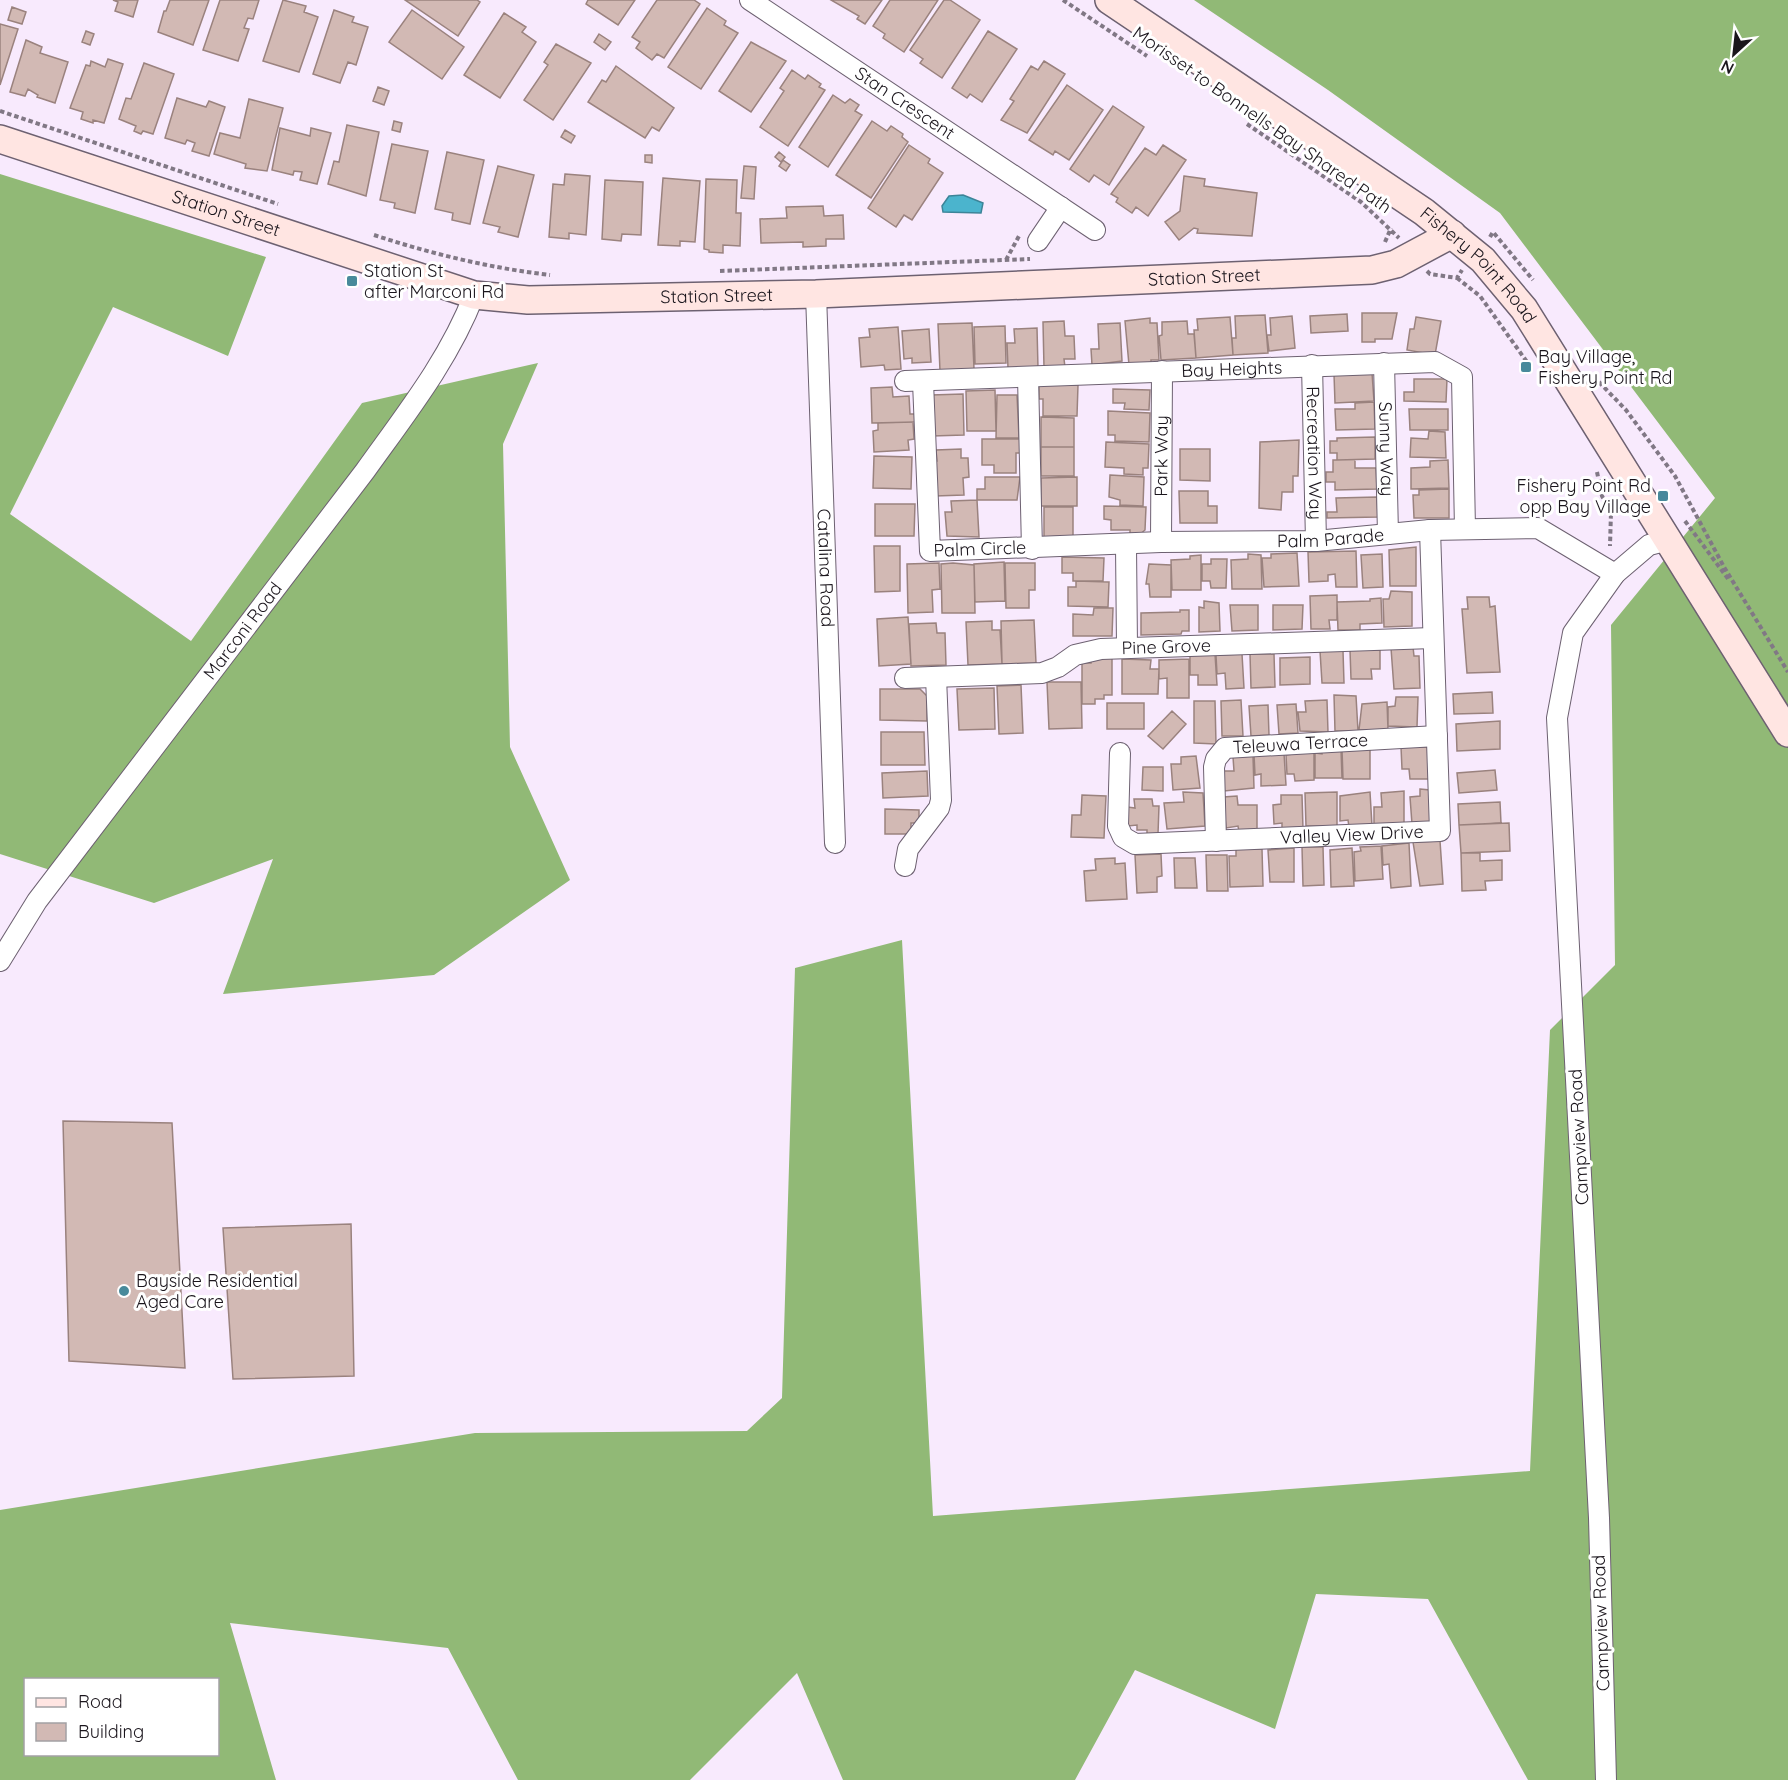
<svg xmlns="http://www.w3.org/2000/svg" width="1788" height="1780" viewBox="0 0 1788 1780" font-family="Quicksand,sans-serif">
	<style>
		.forest { fill: #91b976; fill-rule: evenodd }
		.water { fill: #4bb4cd; stroke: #3c8498; stroke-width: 1.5 }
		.building { fill: #d2b9b4; stroke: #9a827e; stroke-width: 1.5 }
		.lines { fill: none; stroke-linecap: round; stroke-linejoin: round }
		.street-casing { stroke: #6d6171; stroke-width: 22 }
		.secondary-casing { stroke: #6d6171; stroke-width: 30 }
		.path { stroke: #817885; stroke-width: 4; stroke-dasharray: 4.5 3; stroke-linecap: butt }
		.street { stroke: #fff; stroke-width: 20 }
		.secondary { stroke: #ffe5e2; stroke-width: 27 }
		.poi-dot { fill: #488a9b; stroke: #fff; stroke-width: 2 }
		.labels { text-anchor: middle; stroke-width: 6; stroke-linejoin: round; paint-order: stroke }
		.street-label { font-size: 18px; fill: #1a151c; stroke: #fff }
		.poi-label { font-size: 18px; fill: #1a151c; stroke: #fff; text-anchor: start }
	</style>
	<rect width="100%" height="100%" fill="#f8eafd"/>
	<path class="forest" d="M1194,0H1788V1780H1528L1428,1599L1316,1594L1275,1729L1135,1670L1075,1780H843L797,1673L690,1780H518L448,1648L230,1623L276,1780H0V1510L475,1433L747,1431L782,1398L795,968L902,940L933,1516L1530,1471L1550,1030L1615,965L1611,625L1715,498L1500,213L1328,90ZM26,1680H218V1754H26Z
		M0,174L266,257L228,356L113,307L10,514L191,641L362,403L538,363L503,444L510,747L570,880L434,975L223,994L273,859L154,903L0,854Z"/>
	<path class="water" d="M963,195L983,203L981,213L943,212L942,206L949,196Z"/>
	<path class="building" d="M113,0H138L133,17L115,11L118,2Z
		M170,0H209L193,45L158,32L164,11H166Z
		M220,0H259L253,19L248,18L244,28L249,29L238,61L203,50Z
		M283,0L306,6L304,12L318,17L299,72L263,61Z
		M405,0H477L480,2L458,36Z
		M588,0H635L618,25L586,4Z
		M657,0H694L700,4L664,58L657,54L652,60L636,48L640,42L632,37Z
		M831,0H882L865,24L857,19L859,16Z
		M890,0H938L904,52L883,38L885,34L873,26Z
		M944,0H950L980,20L942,78L920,63L923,59L910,50Z
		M12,7L26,12L22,24L8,20Z
		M707,8L726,21L724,25L738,33L701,89L668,67Z
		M334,10L354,17L352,22L368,27L356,65L348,62L340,83L313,74Z
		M412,10L464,47L442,79L389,42Z
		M504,13L526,27L522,32L536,42L500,98L464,75Z
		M0,24L18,29L0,85Z
		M86,31L94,34L90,45L82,42Z
		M988,31L1017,49L982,102L970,94L967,98L952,88Z
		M599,34L611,42L605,50L594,42Z
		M26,40L42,47L40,53L68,62L55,103L37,97L38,95L28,89L25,96L10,92Z
		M751,42L786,61L751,112L719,91Z
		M556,44L591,63L553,120L524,100L548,65L544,62Z
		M108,59L123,64L104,123L93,120V123L81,119L83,112L70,108L86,65L90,66L91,61L105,67Z
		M1044,61L1065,74L1027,133L1001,120L1014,101L1010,99L1031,66L1038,70Z
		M144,63L174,74L153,134L143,131L141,134L134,131L136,126L119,119L126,98L131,99Z
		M616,66L674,108L659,131L652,127L645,138L588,102L602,80L606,82Z
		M792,70L805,79L808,75L821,84L819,87L825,90L788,146L760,127L784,91L780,88Z
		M1067,85L1103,110L1069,160L1055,151L1053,155L1029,140Z
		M378,87L389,91L384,105L373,101Z
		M833,95L845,103L850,99L859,105L855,111L862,115L828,167L799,147Z
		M177,98L206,107L209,101L225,107L209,156L192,151L195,143L187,140L185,144L165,138Z
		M249,99L283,108L267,171L245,168L246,164L214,154L220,133L240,138Z
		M1113,106L1144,127L1109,185L1094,175L1089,182L1070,169Z
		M394,121L402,123L400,132L392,130Z
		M872,121L887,131L891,126L903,134L902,137L908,142L871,198L836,175Z
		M347,125L379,132L366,196L328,184L334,161L339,162Z
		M280,128L310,136L311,128L331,133L317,184L300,180L302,172L294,171L293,175L272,170Z
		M565,130L575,136L571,143L561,137Z
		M392,144L428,151L415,213L394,208L395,203L380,200Z
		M909,145L930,159L928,163L943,173L912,220L904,215L896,227L868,208Z
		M1163,145L1186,160L1148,216L1136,207L1132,213L1116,202L1118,198L1111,194L1145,148L1156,155Z
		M447,152L484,160L470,224L452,220L453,213L435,209Z
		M779,152L785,157L781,162L775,157Z
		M645,155H652V163L645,162Z
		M783,160L790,165L786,171L779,166Z
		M498,166L534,175L518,237L498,232L500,227L483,223Z
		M744,166L756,167L754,199L741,198Z
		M565,174L590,176L586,235L569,233V239L549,237L553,184L564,185Z
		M1184,176L1205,179L1204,186L1257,193L1252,236L1197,233L1198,229L1194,228L1179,240L1165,222L1180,211Z
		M663,178L700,181L695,242L680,241V246L658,245Z
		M706,179L737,180L736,213H741L740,246L723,245V253L709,252V250L704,249Z
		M605,180L643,182L641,235L622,234L621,241L602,239Z
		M823,206L824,216L843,215L844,239H826V246L803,247V242L761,243L760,219L787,218L786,207Z
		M1362,313H1397L1392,339H1375V342H1362Z
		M1347,314L1348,331L1311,333L1310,316Z
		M1265,315L1268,353L1233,355L1232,338H1236L1235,316Z
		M1292,316L1295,348L1269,351L1267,335H1271L1270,318Z
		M1230,317L1233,355L1196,358L1194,330H1198L1197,319Z
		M1416,317L1441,321L1435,355L1407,350L1410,329H1414Z
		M1150,318V323H1157L1159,360H1151V364L1129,365L1125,321Z
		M1064,321L1065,336H1074L1075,359H1064L1065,367L1044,368L1043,322Z
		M1187,321L1188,334H1194L1196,358L1161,360L1159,336L1162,335V322Z
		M972,323L974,369L940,371L938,324Z
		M1120,323L1122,361L1092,365L1091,349H1099L1098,324Z
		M1005,326L1006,363L975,364L974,327Z
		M898,327L901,369L885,370L884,365L861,367L859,338L870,337L869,329Z
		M1037,328L1038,368H1008L1007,343H1015L1014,329Z
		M929,329L931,362L912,363V358L904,359L902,331Z
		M1372,373L1374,401L1335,403L1334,374Z
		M1414,379H1447L1446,402L1404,401V392H1414Z
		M1039,385H1078L1077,416H1043V399H1039Z
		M892,387L893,397L909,396L910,414H915V422L872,423L871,388Z
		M1113,389L1150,390L1149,410L1124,409L1125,403H1113Z
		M995,390L996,431H967L966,391Z
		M963,394L964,435L932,436L931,395Z
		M997,395H1017L1019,438H996Z
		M1374,402L1375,429L1336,430L1335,409H1355V403Z
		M1409,409H1448V430H1410Z
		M1108,411L1150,413L1149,442L1115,441V435H1108Z
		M1041,417L1074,418V447H1041Z
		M913,422L914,439L908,440L909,450L874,452L873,431L878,430V423Z
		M1429,431L1445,432L1446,458L1410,457L1411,438L1428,439Z
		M1375,437V459L1337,460V453H1330V441H1337V438Z
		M982,439H1021L1022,453H1016V473H994V465H982Z
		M1299,440L1298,476H1293V492H1282L1281,510L1259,508L1260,442Z
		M1106,442L1149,444L1148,468H1143V475L1124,474V468L1105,467Z
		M1041,447H1074V476H1041Z
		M961,449V458H968L969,477L963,478L964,495L935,496L934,461H937L936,450Z
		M1180,449H1210V481L1180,480Z
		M874,456L912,457L911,489L873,488Z
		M1333,460H1355V468H1376L1377,489L1335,490V482H1326V472H1333Z
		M1448,460L1449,488L1411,489V468L1430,467V461Z
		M1110,475L1144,477L1143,506L1120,505V500L1109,497Z
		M985,477H1020L1017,500H977V489H985Z
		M1077,477V506H1041V478Z
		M1449,489V518H1414L1413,495H1419V490Z
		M1179,491H1208V506H1217V523H1180Z
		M1377,497L1378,517L1327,518V512H1337L1336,498Z
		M977,500L979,537L947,536L945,512H952L951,501Z
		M875,504H915L914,536H875Z
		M1104,506L1146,507L1145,530L1139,535H1130V530H1111V520L1104,519Z
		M1044,507H1073V536L1044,537Z
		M874,546H900V591L875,592Z
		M1416,547V586H1390L1389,550Z
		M1356,551L1357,587H1336L1335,574L1328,575V581L1309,582L1308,552Z
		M1297,553L1299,586L1264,587L1262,558H1271V554Z
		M1248,554L1261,555L1262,589H1232L1231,560L1248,559Z
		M1382,554L1383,587L1363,588L1361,555Z
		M1201,555V590H1172L1171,560L1190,559V556Z
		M1062,557L1104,558L1103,581H1073V573H1062Z
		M1211,559H1227L1226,588H1211L1210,581H1202V564H1211Z
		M1004,562L1005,601L975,602L974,564Z
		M939,563L940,589L932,590L933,612L908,613L907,564Z
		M953,563L974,565L975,613H942L941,564Z
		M1005,563H1035V590H1029V608H1006Z
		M1149,564L1171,565V597H1150L1149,584H1146Z
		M1076,581L1109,582L1108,607L1068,606V587H1076Z
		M1391,591L1412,592V626L1384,627L1383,599H1389Z
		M1337,595V620H1329L1330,629H1311L1310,596Z
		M1467,597H1489L1490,607L1495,606L1500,672L1467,673L1462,609H1468Z
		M1381,598L1382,623L1360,624V630H1338L1337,602L1370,601V599Z
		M1204,601L1219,603L1220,631L1199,632V607L1204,608Z
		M1230,605H1258V630L1232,631Z
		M1273,605H1303L1302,629L1273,630Z
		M1094,608H1113L1112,636H1073V614L1093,615Z
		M1180,610H1189V631H1182L1181,634L1141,635V613L1180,612Z
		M908,617L911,664L879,666L877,619Z
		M1034,620L1036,663L1002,664L1001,621Z
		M992,621V630H1000L1002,664L968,665L966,622Z
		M936,623L937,633H945L946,665L911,666L909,624Z
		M1413,647L1414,656H1419L1420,688L1394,689L1391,648Z
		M1350,650H1380V669H1371L1372,679H1351Z
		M1320,651H1343L1344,683H1322Z
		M1215,654L1217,685H1198V675H1190V655Z
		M1242,654L1244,688L1226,689L1225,673L1217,674L1216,655Z
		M1250,654H1274L1275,687L1251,688Z
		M1310,657V684L1280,685V658Z
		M1091,658H1112V695H1104V699H1095V704H1082V663H1091Z
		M1122,659L1151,660L1150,669H1159L1158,694H1122Z
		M1189,659V698H1167V678L1159,679V660Z
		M1047,682H1081L1082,728L1049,729Z
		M1021,685L1023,733L999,734L997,686Z
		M994,688L995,729L959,730L957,689Z
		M880,689H920L927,696V721L880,720Z
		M1492,692L1493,713L1454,714L1453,694Z
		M1334,695L1356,696L1358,731H1335Z
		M1396,697H1418L1417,727L1388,726V707L1395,706Z
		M1241,700L1243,736H1222L1221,701Z
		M1327,700L1328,732L1300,731L1298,712H1306L1305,701Z
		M1194,701H1215L1216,744L1194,743Z
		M1387,702L1388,730H1359L1362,704Z
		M1107,703H1144V729H1107Z
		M1296,704L1298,733L1279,734L1277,705Z
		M1268,705L1269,735L1251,736L1249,706Z
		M1172,711L1186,724L1163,749L1148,736Z
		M1500,721V749L1457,751L1456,724Z
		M881,732H924L925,765H881Z
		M1401,747H1428L1430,779H1410L1409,769H1402Z
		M1341,749L1342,778H1315V753L1322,754V750Z
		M1342,749H1370V779H1343Z
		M1314,751V780L1295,781L1294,774H1287L1286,755Z
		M1284,753L1286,785L1261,786V774L1255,775L1254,754Z
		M1196,756L1200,788L1173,790L1171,764H1181V757Z
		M1253,756L1254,788L1224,791L1222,771H1234L1233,757Z
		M1143,767H1163V791L1142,790Z
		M1495,770L1497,790L1459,793L1457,773Z
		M927,771L928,796L883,798L882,773Z
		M1420,789L1430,790V824H1412L1410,797L1420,796Z
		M1404,791V826L1374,825V807H1382L1381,793Z
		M1183,792L1203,793L1205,826L1167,829L1164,803L1184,802Z
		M1337,792V826H1306L1305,793Z
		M1370,792L1372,826L1349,827L1348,820L1340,821V796Z
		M1082,795L1106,796L1104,838L1071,837L1072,815H1081Z
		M1281,795H1302L1303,829L1282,830V823L1274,824L1273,805L1281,804Z
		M1237,796L1238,805H1257V831L1239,832L1238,826L1226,828L1223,797Z
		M1134,799H1152L1153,806H1159L1158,834H1147V830H1137V825L1128,826V807L1135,808Z
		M1500,802L1501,823L1459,825L1458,804Z
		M885,809L919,810V823H911V834H885Z
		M1509,823L1510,851L1461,853L1459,825Z
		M1440,841L1443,884L1420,886L1413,842Z
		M1409,843L1411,886L1391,888L1389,864L1383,865L1382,846Z
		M1381,846L1383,879L1355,881L1354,852L1361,851L1360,847Z
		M1302,847H1323L1324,885L1303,886Z
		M1294,848V882H1270L1268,850Z
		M1352,848L1354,886L1331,887L1330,850Z
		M1236,849H1262L1263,886L1230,887L1229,856H1236Z
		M1461,853H1480V861L1502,860V880L1485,881L1486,890L1462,891Z
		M1161,854L1162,876L1157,877V892L1137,893L1135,855Z
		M1206,855H1227L1228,891H1207Z
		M1115,858V864L1125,863L1127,899L1086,901L1084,871L1096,870L1095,859Z
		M1174,858H1195L1197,888H1175Z
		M63,1121L172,1123L185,1368L69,1361Z
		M351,1224L354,1376L233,1379L223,1228Z"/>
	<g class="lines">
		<defs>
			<g id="street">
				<path id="s1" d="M750,0L1095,230"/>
				<path d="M1038,241L1061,207"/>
				<path id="s2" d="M816,294L835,843"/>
				<path id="s3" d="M1384,363L1388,534"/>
				<path id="s4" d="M1312,365L1316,541"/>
				<path d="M1028,377L1032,549"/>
				<path id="s5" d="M905,381L1435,362L1462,377L1465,529"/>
				<path id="s6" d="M923,382L930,551L1161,542L1316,541L1430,530L1538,528L1615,574"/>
				<path id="s7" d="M1161,542L1162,371"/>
				<path d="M1126,546L1127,647"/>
				<path id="s8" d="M905,678L1042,673L1058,667L1075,655L1101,649L1433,638"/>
				<path id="s9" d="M1120,753L1118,826L1123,837L1135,844L1440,831L1430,530"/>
				<path id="s10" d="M1216,841L1214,767L1216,759L1225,748L1437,736"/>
				<path d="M905,866L908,849L939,808L941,800L936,677"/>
				<path id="s11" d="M0,961L37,901L365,471C405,415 449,360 474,295"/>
				<path d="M1606,1780L1599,1518L1557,718L1573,633L1615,574L1649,545L1668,540"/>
			</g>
			<g id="secondary">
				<path id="s12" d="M1109,0L1424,212L1483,260L1524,309L1788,733"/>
				<path id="s13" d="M0,139L474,295L528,300L816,294L1372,270L1396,264L1452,234"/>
			</g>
		</defs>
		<use href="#street" class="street-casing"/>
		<use href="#secondary" class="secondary-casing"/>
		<path class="path" d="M1063,0L1147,56
			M0,111L278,204
			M1247,124L1361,202L1399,238
			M374,235C432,254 490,268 550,275
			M1490,237L1493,232L1533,280
			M1385,242L1391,228
			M1006,260L1019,236
			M720,271L1030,259
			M1427,271L1430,274L1457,278L1462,270
			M1457,278L1480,296L1527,362
			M1599,382L1626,410L1675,476L1724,567L1788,672
			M1597,472L1602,496L1611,512L1610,546
			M1685,521L1729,580"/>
		<use href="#street" class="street"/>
		<use href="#secondary" class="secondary"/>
	</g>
	<g class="poi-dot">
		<rect x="346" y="275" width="12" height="12" rx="3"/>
		<rect x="1520" y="361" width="12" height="12" rx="3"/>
		<rect x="1657" y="490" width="12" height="12" rx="3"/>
		<circle cx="124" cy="1291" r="6"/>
	</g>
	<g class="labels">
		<g class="street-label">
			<text dy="6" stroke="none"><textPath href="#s1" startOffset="186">Stan Crescent</textPath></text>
			<text transform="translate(1262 120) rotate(35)" y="6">Morisset to Bonnells Bay Shared Path</text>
			<text dy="6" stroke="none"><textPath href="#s13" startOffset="238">Station Street</textPath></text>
			<text dy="6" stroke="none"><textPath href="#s12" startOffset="456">Fishery Point Road</textPath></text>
			<text dy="6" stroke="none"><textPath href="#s13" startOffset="1230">Station Street</textPath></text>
			<text dy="6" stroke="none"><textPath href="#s13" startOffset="742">Station Street</textPath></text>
			<text dy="6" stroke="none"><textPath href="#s5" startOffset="327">Bay Heights</textPath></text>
			<text dy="6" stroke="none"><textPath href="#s3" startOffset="86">Sunny Way</textPath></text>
			<text dy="6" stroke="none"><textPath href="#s4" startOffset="88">Recreation Way</textPath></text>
			<text dy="6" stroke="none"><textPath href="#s7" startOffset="86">Park Way</textPath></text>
			<text dy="6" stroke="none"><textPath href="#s6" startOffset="570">Palm Parade</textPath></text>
			<text dy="6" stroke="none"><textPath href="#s6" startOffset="219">Palm Circle</textPath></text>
			<text dy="6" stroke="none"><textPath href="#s2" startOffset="274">Catalina Road</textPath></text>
			<text dy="6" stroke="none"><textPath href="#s11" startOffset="410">Marconi Road</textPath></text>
			<text dy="6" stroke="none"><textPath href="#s8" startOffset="267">Pine Grove</textPath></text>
			<text dy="6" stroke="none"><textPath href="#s10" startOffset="172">Teleuwa Terrace</textPath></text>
			<text dy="6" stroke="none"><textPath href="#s9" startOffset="316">Valley View Drive</textPath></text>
			<text transform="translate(1579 1137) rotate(-93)" y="6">Campview Road</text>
			<text transform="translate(1601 1623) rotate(-92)" y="6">Campview Road</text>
		</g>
		<g class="poi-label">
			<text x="364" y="277">Station St<tspan x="364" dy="21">after Marconi Rd</tspan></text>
			<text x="1538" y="363">Bay Village,<tspan x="1538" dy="21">Fishery Point Rd</tspan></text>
			<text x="1651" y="492" text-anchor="end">Fishery Point Rd<tspan x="1651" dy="21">opp Bay Village</tspan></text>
			<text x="136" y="1287">Bayside Residential<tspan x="136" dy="21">Aged Care</tspan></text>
		</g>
	</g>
	<rect x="24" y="1678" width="195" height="78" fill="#ffffff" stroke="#a3a1a4" stroke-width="1.5"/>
	<rect x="36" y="1698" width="30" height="9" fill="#ffe5e2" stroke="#a3a1a4" stroke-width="1.5"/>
	<text x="78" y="1708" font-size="18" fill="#1a151c">Road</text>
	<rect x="36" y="1723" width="30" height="18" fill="#d2b9b4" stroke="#a3a1a4" stroke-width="1.5"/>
	<text x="78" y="1738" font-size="18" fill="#1a151c">Building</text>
	<g transform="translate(1734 54) rotate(207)" stroke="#ffffff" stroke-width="4.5" paint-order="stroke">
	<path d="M0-4.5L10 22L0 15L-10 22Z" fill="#1a151c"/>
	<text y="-9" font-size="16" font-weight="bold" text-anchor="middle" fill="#1a151c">N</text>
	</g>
</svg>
